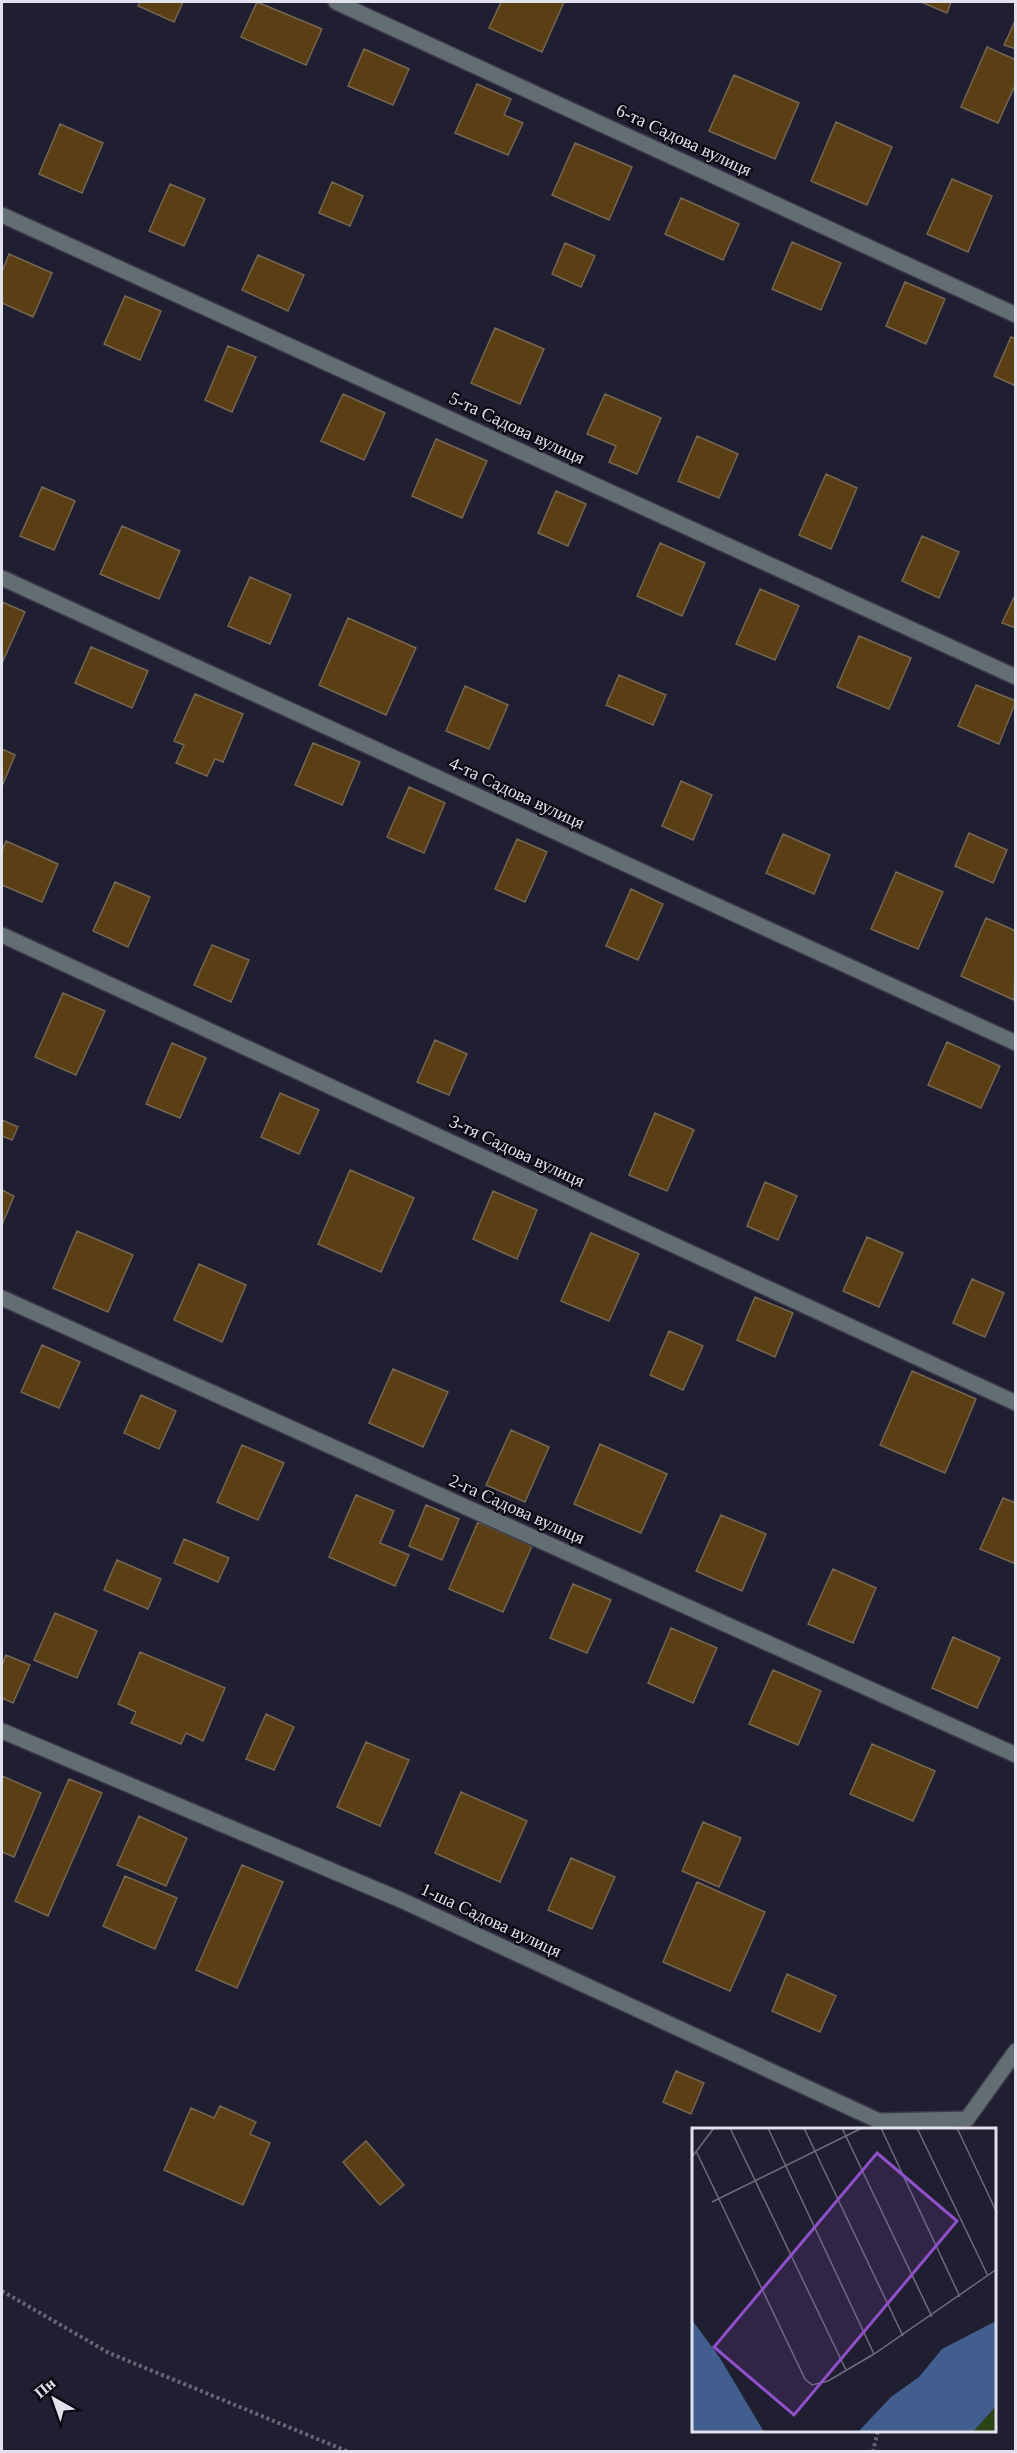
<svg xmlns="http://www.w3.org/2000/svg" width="1017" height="2453" viewBox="0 0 1017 2453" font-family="'Times New Roman',serif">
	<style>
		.building { fill: #5a3f14; stroke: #756652; stroke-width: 1.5 }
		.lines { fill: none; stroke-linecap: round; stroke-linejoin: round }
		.minor-casing { stroke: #3b394b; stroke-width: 18 }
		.path { stroke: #676576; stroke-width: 4; stroke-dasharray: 3 3; stroke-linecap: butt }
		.minor { stroke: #626e71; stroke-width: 15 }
		.labels { text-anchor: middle; stroke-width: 4.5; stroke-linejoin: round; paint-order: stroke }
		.street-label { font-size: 18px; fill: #e2e1ee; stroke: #0a0912 }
		.inset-road { fill: none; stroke: #6e6c7d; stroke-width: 1.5 }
		.view { fill: #9050c8; fill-opacity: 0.15; stroke: #9050c8; stroke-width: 3 }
		.inset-edge { fill: none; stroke: #e2e1ee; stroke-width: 3 }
	</style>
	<rect width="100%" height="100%" fill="#201e31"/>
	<path class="building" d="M140,2H183L174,22L138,6Z
		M257,2L322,29L306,65L241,37Z
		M501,2H564L542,52L489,28Z
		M921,2H951L947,13Z
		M1016,19V49L1004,45Z
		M987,47L1016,60V83L998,123L961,107Z
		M364,49L409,69L393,105L348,86Z
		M734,75L799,103L775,159L709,131Z
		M477,84L511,99L504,115L523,123L508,155L455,133Z
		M836,122L892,147L867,205L811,181Z
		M60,124L103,143L82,193L39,174Z
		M575,143L632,167L609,220L552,195Z
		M952,179L992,196L968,252L927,234Z
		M332,182L363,196L350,226L319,213Z
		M170,184L205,199L184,246L149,231Z
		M681,198L739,224L723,260L665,234Z
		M792,242L841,263L821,310L772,289Z
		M565,243L595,256L581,287L552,274Z
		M9,254L52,273L33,317L2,303V272Z
		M258,255L304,275L288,311L242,290Z
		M905,282L945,299L926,344L886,326Z
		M125,296L161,311L140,360L104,344Z
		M495,328L544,349L520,404L471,383Z
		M1011,337L1016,339V386L994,376Z
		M228,346L256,357L232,412L205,400Z
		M343,394L385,413L364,460L321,441Z
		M605,394L661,418L637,474L609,462L616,446L587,434Z
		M697,436L738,454L719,498L678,481Z
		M436,439L487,461L462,518L412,496Z
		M826,474L857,488L831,549L799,535Z
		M42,487L75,501L54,550L20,536Z
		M556,491L586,504L568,546L538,533Z
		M122,526L180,551L159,599L100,574Z
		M922,536L959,552L939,598L902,581Z
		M660,543L705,563L682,616L637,596Z
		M250,577L291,595L270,644L228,626Z
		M760,589L799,606L775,660L736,644Z
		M1016,593V628L1002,623Z
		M2,602L25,612L2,663Z
		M348,618L416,648L386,715L319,685Z
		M859,636L911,658L889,709L837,687Z
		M91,647L148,671L132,708L75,683Z
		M619,675L666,695L653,725L606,705Z
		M976,685L1016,701L999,744L958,726Z
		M465,686L508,705L489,749L446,731Z
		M195,694L243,714L223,762L215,759L207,776L176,763L184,745L174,741Z
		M313,743L360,762L342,805L295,785Z
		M2,749L15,755L3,784L2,783Z
		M681,781L712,795L693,840L662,826Z
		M409,787L445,803L424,853L387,837Z
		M969,833L1007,850L993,883L955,866Z
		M783,834L830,855L814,894L766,873Z
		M517,839L547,852L525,902L495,889Z
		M6,841L58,864L42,902L2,885V851Z
		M896,872L943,892L918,949L871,929Z
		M115,882L150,897L128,947L93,931Z
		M631,889L663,904L638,960L606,946Z
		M986,918L1016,931L1014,1000L961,976Z
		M212,945L249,960L231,1002L194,985Z
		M63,993L105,1011L76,1075L35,1057Z
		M435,1040L467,1054L449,1095L417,1082Z
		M947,1042L1000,1066L981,1108L928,1085Z
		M172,1043L206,1058L180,1118L146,1104Z
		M280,1093L319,1110L299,1154L261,1137Z
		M655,1113L694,1130L667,1191L629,1175Z
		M2,1120L18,1127L12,1140L2,1136Z
		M350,1170L414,1198L381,1272L318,1244Z
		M765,1182L797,1196L778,1240L747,1226Z
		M2,1190L14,1196L2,1225Z
		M493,1191L537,1210L517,1259L473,1239Z
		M77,1231L133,1255L108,1312L53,1288Z
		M591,1233L639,1254L609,1321L561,1301Z
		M867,1237L903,1253L879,1307L843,1291Z
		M199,1264L246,1285L222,1342L174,1320Z
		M972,1279L1004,1293L985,1337L953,1323Z
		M755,1297L793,1313L775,1357L737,1340Z
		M669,1331L703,1346L683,1390L650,1375Z
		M42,1345L80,1362L59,1408L21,1392Z
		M393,1369L448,1392L423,1447L369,1423Z
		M912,1371L976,1399L945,1473L880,1445Z
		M141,1395L176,1411L159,1449L124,1433Z
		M511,1430L549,1447L525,1502L486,1485Z
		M600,1444L667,1474L641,1533L574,1504Z
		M242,1445L284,1463L258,1520L217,1502Z
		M356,1495L394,1511L380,1543L409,1555L395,1586L329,1557Z
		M1003,1498L1016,1503V1564L980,1549Z
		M426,1505L459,1519L442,1560L409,1546Z
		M721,1515L766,1534L742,1591L696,1571Z
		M478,1522L532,1546L503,1612L449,1589Z
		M184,1539L229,1558L218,1582L174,1563Z
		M117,1560L161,1579L148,1609L104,1590Z
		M833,1569L876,1588L853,1643L808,1624Z
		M573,1584L611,1600L587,1653L550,1638Z
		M55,1613L97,1631L77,1678L34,1660Z
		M671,1628L717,1648L693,1703L648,1683Z
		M953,1637L1000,1658L977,1708L932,1688Z
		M140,1652L225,1688L203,1741L186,1733L181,1744L131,1723L136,1712L118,1704Z
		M6,1655L30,1665L13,1703L2,1698V1665Z
		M773,1670L821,1691L798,1745L749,1724Z
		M266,1714L294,1727L274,1770L246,1759Z
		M366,1742L409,1760L380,1826L337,1807Z
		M872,1744L935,1771L913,1821L850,1794Z
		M2,1776L41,1793L14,1857L2,1852Z
		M69,1779L102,1793L48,1916L15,1901Z
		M461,1792L527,1821L500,1882L435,1853Z
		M139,1816L187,1838L166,1886L117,1865Z
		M703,1822L741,1838L719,1887L682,1871Z
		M571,1858L615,1877L592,1929L548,1910Z
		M242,1865L283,1882L237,1988L196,1970Z
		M125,1876L177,1898L155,1949L103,1926Z
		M697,1882L765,1912L730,1991L663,1962Z
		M787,1974L836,1996L820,2032L772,2011Z
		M676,2071L704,2083L691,2114L663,2102Z
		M220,2106L256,2122L250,2134L270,2143L243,2205L164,2170L191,2108L214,2118Z
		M366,2141L404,2185L380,2205L343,2162Z"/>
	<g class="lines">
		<defs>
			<path id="minor" d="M336,2L1016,315
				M2,215L1016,677
				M2,578L1016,1043
				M2,935L1016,1403
				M2,1298L1016,1755
				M2,1731L401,1900L879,2121L967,2119L1016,2051"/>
		</defs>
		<use href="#minor" class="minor-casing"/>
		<path class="path" d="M2,2291L109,2353L349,2452
			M873,2452L878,2430"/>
		<use href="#minor" class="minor"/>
	</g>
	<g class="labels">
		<g class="street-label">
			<text transform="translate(684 140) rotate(25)" y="6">6-та Садова вулиця</text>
			<text transform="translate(517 428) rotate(25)" y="6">5-та Садова вулиця</text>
			<text transform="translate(517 793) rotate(25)" y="6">4-та Садова вулиця</text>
			<text transform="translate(517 1151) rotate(25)" y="6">3-тя Садова вулиця</text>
			<text transform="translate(517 1509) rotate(24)" y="6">2-га Садова вулиця</text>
			<text transform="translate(491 1920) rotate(25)" y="6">1-ша Садова вулиця</text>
		</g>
	</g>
	<g transform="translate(692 2128)">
		<rect width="304" height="304" fill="#201e31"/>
		<path d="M304,278V304H281L294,289Z" fill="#2c4315"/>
		<path d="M0,192L28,230L72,304H0ZM304,193V278L281,304H166L199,269L227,249L250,221Z" fill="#415e8f"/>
		<path class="inset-road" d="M38,0L154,242M76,0L182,226M112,0L211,208M150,0L240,189M189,0L268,169M225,0L296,148M265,0L305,85M4,23L113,251L120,257L136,253L182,226L305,141M0,29L22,0M20,74L170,0"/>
		<path class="view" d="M185,25L265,93L102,287L22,219Z"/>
		<rect width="304" height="304" class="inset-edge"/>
	</g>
	<rect width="1017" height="2453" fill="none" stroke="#e2e1ee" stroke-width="6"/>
	<g transform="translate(54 2399) rotate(320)" stroke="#0a0912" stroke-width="4.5" paint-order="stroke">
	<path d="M0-4.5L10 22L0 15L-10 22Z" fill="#e2e1ee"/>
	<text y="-9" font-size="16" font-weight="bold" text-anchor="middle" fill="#e2e1ee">Пн</text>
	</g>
</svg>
